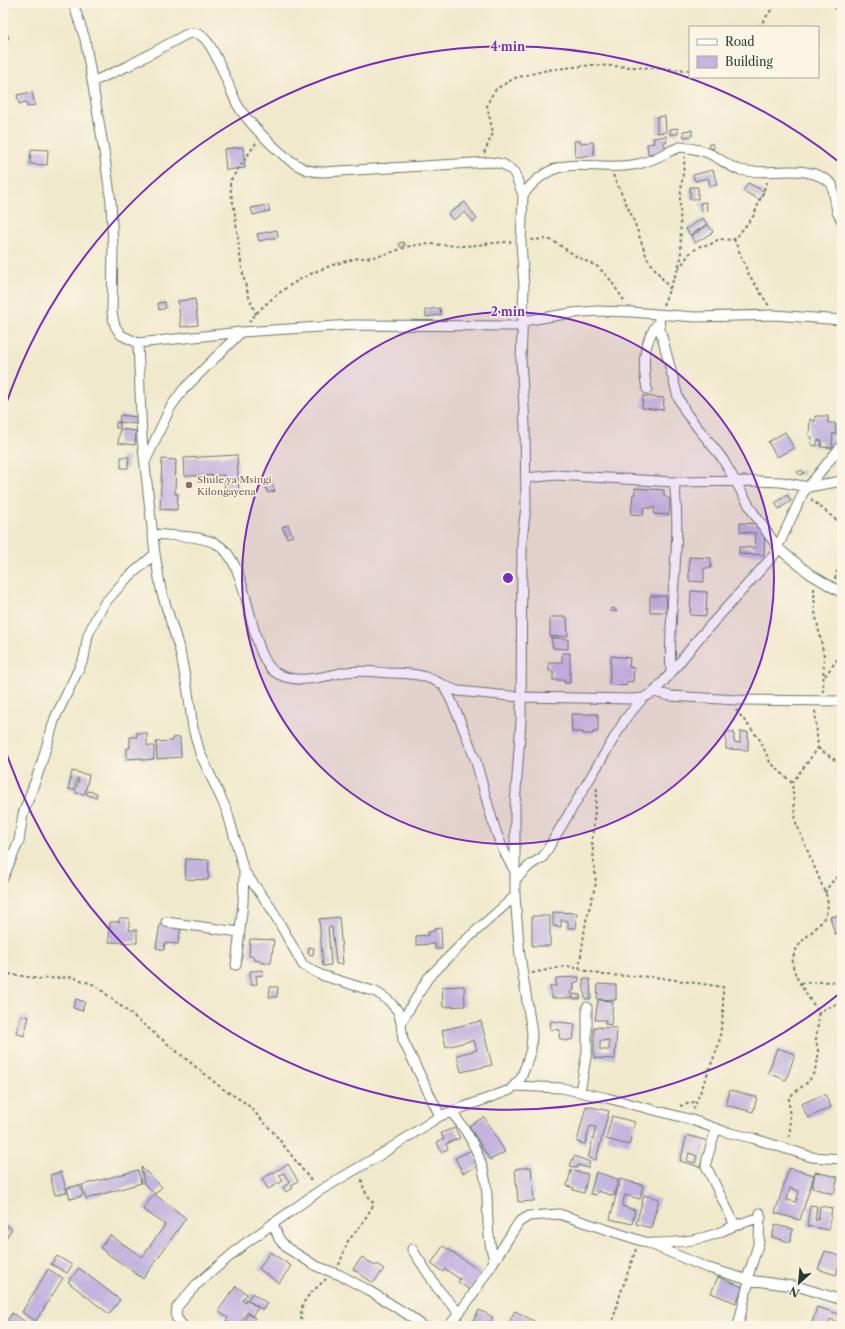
<svg xmlns="http://www.w3.org/2000/svg" width="845" height="1329" viewBox="0 0 845 1329" font-family="'Libre Caslon Text',serif">
	<style>
		.building { fill: #c3b5df; fill-rule: evenodd }
		.lines { fill: none; stroke-linecap: round; stroke-linejoin: round }
		.minor-casing { stroke: #687969; stroke-width: 11 }
		.path { stroke: #687969; stroke-width: 2; stroke-dasharray: 3 3; stroke-linecap: butt }
		.minor { stroke: #fff; stroke-width: 9 }
		.ring { fill: none; stroke: #7b2cbf; stroke-width: 2 }
		.education-dot { fill: #8d6e63; stroke: #fcf5e5; stroke-width: 1.5 }
		.labels { text-anchor: middle; stroke-width: 3; stroke-linejoin: round; paint-order: stroke }
		.education-label { font-size: 10px; fill: #785e54; stroke: #fcf5e5; text-anchor: start }
		.centre { fill: #7b2cbf; stroke: #fcf5e5; stroke-width: 2 }
		.ring-label { font-size: 12px; text-anchor: middle; font-weight: bold; fill: #7b2cbf; stroke: #fcf5e5; stroke-width: 3; stroke-linejoin: round; paint-order: stroke }
	</style>
	<rect width="100%" height="100%" fill="#fcf5e5"/>
	<filter id="ink" filterUnits="userSpaceOnUse"><feTurbulence type="fractalNoise" baseFrequency=".025" numOctaves="2"/><feDisplacementMap in="SourceGraphic" scale="8" xChannelSelector="R" yChannelSelector="G"/><feConvolveMatrix kernelMatrix="1 2 1 2 8 2 1 2 1" color-interpolation-filters="sRGB"/></filter>
	<filter id="wash" filterUnits="userSpaceOnUse"><feTurbulence type="fractalNoise" baseFrequency=".012" numOctaves="4" result="noise"/><feDisplacementMap in="SourceGraphic" scale="16" xChannelSelector="R" yChannelSelector="G"/><feGaussianBlur stdDeviation="0.9" result="paint"/><feColorMatrix in="noise" values="0 0 0 0 0 0 0 0 0 0 0 0 0 0 0 0 0 1.4 0 .05"/><feComposite in="paint" operator="in"/></filter>
	<g filter="url(#wash)">
		<rect width="100%" height="100%" fill="#f1e9cc"/>
		<g id="blocks">
			<path class="building" d="M3,3H7L9,6L3,10Z
				M3,25L9,38L5,40L7,44L3,46Z
				M32,92L35,105L27,107L26,102L19,104L17,95Z
				M665,116L666,132L657,133V117Z
				M678,128V134H670V129Z
				M692,130V136L684,137L683,131Z
				M666,136L667,141L664,142L666,151L648,154L647,144L654,143L653,138Z
				M574,141H580V143L593,142L594,155L575,157Z
				M709,144H713L714,148L709,149Z
				M243,147L245,168L226,170L224,149Z
				M31,149L48,150L47,165L30,164Z
				M713,170L717,185L710,186L708,178L695,181L693,175Z
				M748,183L764,191L760,200L743,191Z
				M690,187H698V199H690Z
				M465,202L477,219L473,222L465,212L453,220L448,214Z
				M706,202L707,211L702,212L700,203Z
				M268,205L270,211L253,215L251,208Z
				M703,218L707,224L690,235L686,229Z
				M708,225L713,232L695,243L691,236Z
				M277,230L278,237L259,241L257,234Z
				M404,242L405,245L400,247L399,243Z
				M195,299L198,325L181,327L178,301Z
				M165,302L166,308L159,310L158,303Z
				M440,308L441,315L426,317L425,310Z
				M643,396L664,398L663,410L642,408Z
				M120,415L137,417L136,424L119,422Z
				M815,416H828V423H835L836,435L833,433L832,448L821,447L822,441L817,440V446L811,445L812,437L809,436L810,419L815,422Z
				M116,422L120,423V428H116Z
				M120,429L136,431L135,445L118,443Z
				M785,432L794,448L777,457L768,442Z
				M237,455L239,494L225,495L224,475L185,476L184,458Z
				M121,457H129L128,468H121Z
				M162,459L176,460L175,494H178L177,510L160,509Z
				M802,470L804,473L800,475L797,472Z
				M271,481L275,491L268,493L264,484Z
				M635,488L664,490V496L670,499L669,515L654,514L655,508H644L643,515L631,514L633,494H635Z
				M787,495L791,501L779,509L775,503Z
				M740,523L765,524L764,555L739,554V547L755,548L756,533L740,532Z
				M288,525L293,536L287,538L282,527Z
				M689,557L711,558V568H704V582L689,581Z
				M691,591L707,592L706,616L690,615Z
				M650,596H666L667,612H650Z
				M611,608L615,609L617,612L610,611Z
				M550,617H567L568,636L550,637Z
				M551,638L568,639V649L553,648Z
				M562,653H570V683H564V680H553V671H549V662H562Z
				M611,656L630,658L629,667L634,668L633,682L627,681L626,686L609,684Z
				M571,714H598V732H593V734H583V732H572Z
				M726,732H734V742L740,743V732H748V750L726,749Z
				M136,733H147V746H154V759L142,760V758L127,759V748H130V737H137Z
				M180,737L181,757L157,759L156,742L172,741V738Z
				M72,771L89,775L85,794L75,793L79,779L77,778L74,790L68,789Z
				M88,791L97,793L96,797L87,795Z
				M841,802H842V817H840Z
				M186,859L209,860L208,880L185,879Z
				M553,912L577,913L576,928H568V921L561,920V927L553,926Z
				M842,915V932L835,934L830,917Z
				M532,916H550V946H532Z
				M339,917L343,964H336L332,927H328L331,965L323,966L319,919Z
				M120,918H129V930H137V943L109,942L110,922H119Z
				M160,924L181,927L178,944L165,943L164,950L156,948Z
				M441,928L442,949H435V944L416,945V936L428,935V932L434,931V929Z
				M250,939L274,940L271,963H261V961L254,960L253,956H249Z
				M309,947L314,948L313,955L308,954Z
				M263,970V975L256,976L257,984L251,985L250,971Z
				M579,977V981L574,983V990L570,992L572,998H552L550,986H556V978Z
				M583,979H590L591,999H585Z
				M598,984L616,985V1000L597,999Z
				M464,986L465,1006L443,1007L442,987Z
				M270,987H278L277,997H269Z
				M573,994L580,995V999H573Z
				M76,999L85,1002L82,1011L73,1008Z
				M598,1000L613,1001L611,1025L605,1024L606,1020H595Z
				M21,1015L29,1017L24,1036L16,1033Z
				M481,1021L492,1065L461,1072L457,1055L477,1050L474,1040L446,1047L442,1030Z
				M551,1021L575,1024L573,1039L565,1041L559,1038L560,1030L550,1029Z
				M594,1027L617,1028L615,1059L594,1058ZM609,1040V1050H600V1041Z
				M777,1048L795,1054L786,1080L768,1073Z
				M730,1090L757,1097L753,1112L726,1105Z
				M825,1094L831,1107L808,1118L801,1104Z
				M586,1106L609,1111L596,1160L588,1158L596,1127L590,1126L585,1144L577,1142Z
				M612,1116L635,1122L629,1145L606,1139Z
				M484,1117L505,1152L490,1160L469,1126Z
				M455,1128L460,1138L446,1144L448,1149L441,1152L437,1142L444,1139L441,1133Z
				M687,1135L708,1141L700,1167L680,1161ZM689,1153L697,1156L695,1163L687,1161Z
				M472,1150L480,1165L463,1173L455,1158Z
				M574,1156L590,1162L588,1168L578,1165L577,1168L570,1166Z
				M288,1164L298,1181L291,1185L293,1188L286,1192L283,1187L290,1183L284,1173L279,1175L283,1181L268,1189L262,1179Z
				M141,1167L162,1187L155,1194L144,1184Z
				M531,1167L534,1201L518,1202L515,1169Z
				M789,1168L814,1175L800,1220L775,1213ZM790,1188L799,1191L796,1202L787,1200Z
				M138,1170L141,1183L86,1199L82,1185Z
				M571,1170L588,1174L584,1193L573,1190L574,1188L567,1186Z
				M61,1172L67,1192L55,1195L50,1175Z
				M596,1172L618,1179L614,1196L598,1191L596,1195L590,1194Z
				M815,1172L838,1177L834,1194L812,1188Z
				M620,1179L643,1185L640,1199L625,1195L622,1206L635,1210L632,1224L610,1219Z
				M80,1185L83,1196L70,1199L67,1188Z
				M154,1194L186,1218L143,1279L100,1248L110,1235L142,1257L165,1225L143,1209Z
				M644,1195L659,1199L651,1228L636,1224Z
				M810,1205L817,1206L815,1220H818L820,1206L832,1208L829,1230L807,1226Z
				M3,1223L12,1229L3,1242Z
				M775,1225L793,1229L790,1242L772,1237Z
				M443,1246L482,1272L470,1290L458,1282L460,1279L445,1269L443,1272L431,1264Z
				M825,1251L842,1257L836,1275L818,1269Z
				M270,1252L291,1266L279,1283L259,1269Z
				M57,1256L72,1265L67,1273L51,1264Z
				M362,1257L375,1266L377,1264L384,1269L373,1283L353,1269Z
				M79,1268L120,1300L109,1314L68,1282Z
				M48,1269L63,1278L36,1321L22,1312Z
				M718,1277L743,1287L736,1303L711,1293Z
				M236,1286L247,1294L242,1300L245,1302L246,1299L258,1308L252,1316L247,1312L238,1326H234L226,1321L228,1318L218,1311Z
				M252,1293L267,1303L263,1310L248,1300Z
				M817,1307L842,1315V1323L830,1319L828,1326H811Z
				M479,1310L493,1317L488,1326L473,1321Z
				M515,1311L541,1325L540,1326H503L505,1322L508,1324Z
				M12,1313L27,1323L25,1326H4Z
				M248,1314L255,1318L250,1326H241Z
				M759,1323L769,1326H758Z"/>
		</g>
	</g>
	<g filter="url(#ink)">
		<use href="#blocks" fill-opacity="0" stroke="#687969" stroke-width="1"/>
		<g class="lines">
			<defs>
				<path id="minor" d="M73,3L85,39L104,151L111,202L113,246L112,313L115,326L121,335L138,343L241,332L352,325L522,326
					M838,3L842,11
					M92,82L128,66L185,35C192,32 198,32 204,38C216,49 229,88 237,104C246,121 282,157 299,166C307,171 314,172 323,172L490,162L503,164L514,172L523,195L521,242L524,287L521,359L525,425L526,506L522,540L521,721L515,805V896L520,956L532,1033L531,1049L526,1065L521,1078L510,1090L440,1116L380,1155L319,1191L243,1245L196,1285L177,1307L176,1317L183,1326
					M523,195C559,147 590,174 638,164C653,161 666,152 680,147C693,148 705,150 716,157C723,161 731,168 740,170C770,177 807,161 832,184L837,212L842,221
					M659,315L660,329L678,397L686,413L722,458L753,512L778,548L810,574L842,593
					M523,321L572,313L597,311L631,312L695,317L774,315L842,320
					M138,343L142,439L155,554L161,590L180,651L188,692L193,728L200,753L227,811L244,871L271,908L303,965L321,975L376,992L388,1000L398,1011L401,1023
					M647,389C642,364 643,342 659,321
					M145,462L170,408L183,390L241,332
					M526,478L556,475L674,482L758,481L781,482L808,487L842,481
					M152,534C173,536 196,535 215,543C252,560 247,659 278,674C300,685 323,676 346,672C360,670 375,672 389,673C401,673 416,673 428,678C438,681 447,688 458,691L521,697L633,699L643,698L654,692L671,673L699,638L774,555L803,493L842,445
					M671,673C667,609 683,545 674,482
					M444,686C456,709 466,734 475,759C487,796 493,838 515,871
					M654,692L671,696L737,700L842,701
					M3,878L19,841L23,814L40,768L55,718L84,658L88,635L96,618L104,604L125,580L155,554
					M515,880L530,865L543,857L626,718L643,698
					M166,922L239,932
					M236,965L243,903L244,873
					M514,1086L562,1088L607,1098L689,1119L726,1132L752,1138L812,1157L842,1159
					M580,1092L587,1052V1007
					M451,1112C471,1134 486,1165 487,1195C488,1218 487,1238 494,1260
					M440,1116L403,1040L401,1023L428,978L467,939L515,896
					M716,1129L707,1159L706,1166L735,1225
					M273,1223L279,1239L287,1248L316,1266L340,1275L366,1289L407,1314L423,1326
					M653,1243C676,1243 699,1241 720,1232C734,1226 746,1220 761,1218
					M412,1249L438,1289L459,1313
					M747,1279L759,1242L760,1213
					M449,1326L469,1300L519,1222L529,1216L559,1214L648,1243L705,1267L749,1280L800,1287L842,1300
					M738,1326L749,1280"/>
			</defs>
			<use href="#minor" class="minor-casing"/>
			<path class="path" d="M759,27L776,3
				M256,143L230,181C230,193 234,204 235,215C240,250 240,280 256,314
				M484,153L493,133L487,106L490,98L496,89L515,78L547,70L592,65L690,70
				M613,175L634,221L647,258L670,289
				M734,239L749,275L769,306
				M531,240L546,239L553,241L576,256L598,267L609,278L625,302
				M679,269L689,254L700,246L711,244L719,239L732,240L736,238L754,215L767,182
				M663,305L677,271L681,258L680,199L685,157
				M249,322C276,289 313,268 355,259C363,257 371,258 379,256C390,254 400,248 411,246C429,242 447,246 465,246C480,245 496,242 511,242
				M811,499L842,525
				M835,579L842,555
				M814,588L815,612L824,656L823,692
				M825,676L842,653
				M736,710L760,740L770,762L792,783L796,823L827,897C833,928 799,932 793,958C790,974 809,997 817,1010C821,1018 816,1031 816,1040C817,1046 819,1052 818,1058C817,1064 815,1071 812,1076C807,1086 795,1089 789,1099L790,1133L789,1140
				M818,748L842,765
				M792,783L818,748L815,709
				M825,893L830,884L842,873
				M579,969L586,921L596,883L592,841L597,787
				M3,973L40,979L72,977L95,985L223,1089L247,1104L274,1133L313,1183
				M532,973L567,966L603,975L655,977L723,987V1013L719,1044L693,1111
				M801,983L842,981
				M818,1014L824,1009L842,1002
				M680,1106L697,1101
				M339,1265L348,1241L361,1225L374,1204L364,1190L361,1177
				M302,1326C298,1300 308,1296 326,1279
				M611,1326L621,1292L636,1249"/>
			<use href="#minor" class="minor"/>
		</g>
	</g>
	<circle cx="508" cy="578" r="266" fill="#7b2cbf" fill-opacity=".12"/>
	<g class="ring">
		<circle cx="508" cy="578" r="266"/>
		<path d="M839 994A531 531 0 0 1 4 746M4 410A531 531 0 0 1 839 162"/>
	</g>
	<circle class="education-dot" cx="189" cy="485" r="4"/>
	<g class="labels">
		<g class="education-label">
			<text x="197" y="483">Shule ya Msingi<tspan x="197" dy="12">Kilongayena</tspan></text>
		</g>
	</g>
	<circle cx="508" cy="578" r="6" class="centre"/>
	<g class="ring-label">
		<text x="508" y="51">4 min</text>
		<text x="508" y="316">2 min</text>
	</g>
	<rect width="845" height="1329" fill="none" stroke="#fcf5e5" stroke-width="16"/>
	<rect x="689" y="26" width="130" height="52" fill="#fcf5e5" stroke="#a4ab9e"/>
	<rect x="697" y="39" width="20" height="6" fill="#ffffff" stroke="#a4ab9e"/>
	<text x="725" y="46" font-size="12" fill="#1f3d34">Road</text>
	<rect x="697" y="56" width="20" height="12" fill="#c3b5df" stroke="#a4ab9e"/>
	<text x="725" y="66" font-size="12" fill="#1f3d34">Building</text>
	<g transform="translate(799 1283) rotate(207)" stroke="#fcf5e5" stroke-width="3" paint-order="stroke">
	<path d="M0-3L7 15L0 10L-7 15Z" fill="#1f3d34"/>
	<text y="-6" font-size="11" font-weight="bold" text-anchor="middle" fill="#1f3d34">N</text>
	</g>
</svg>
